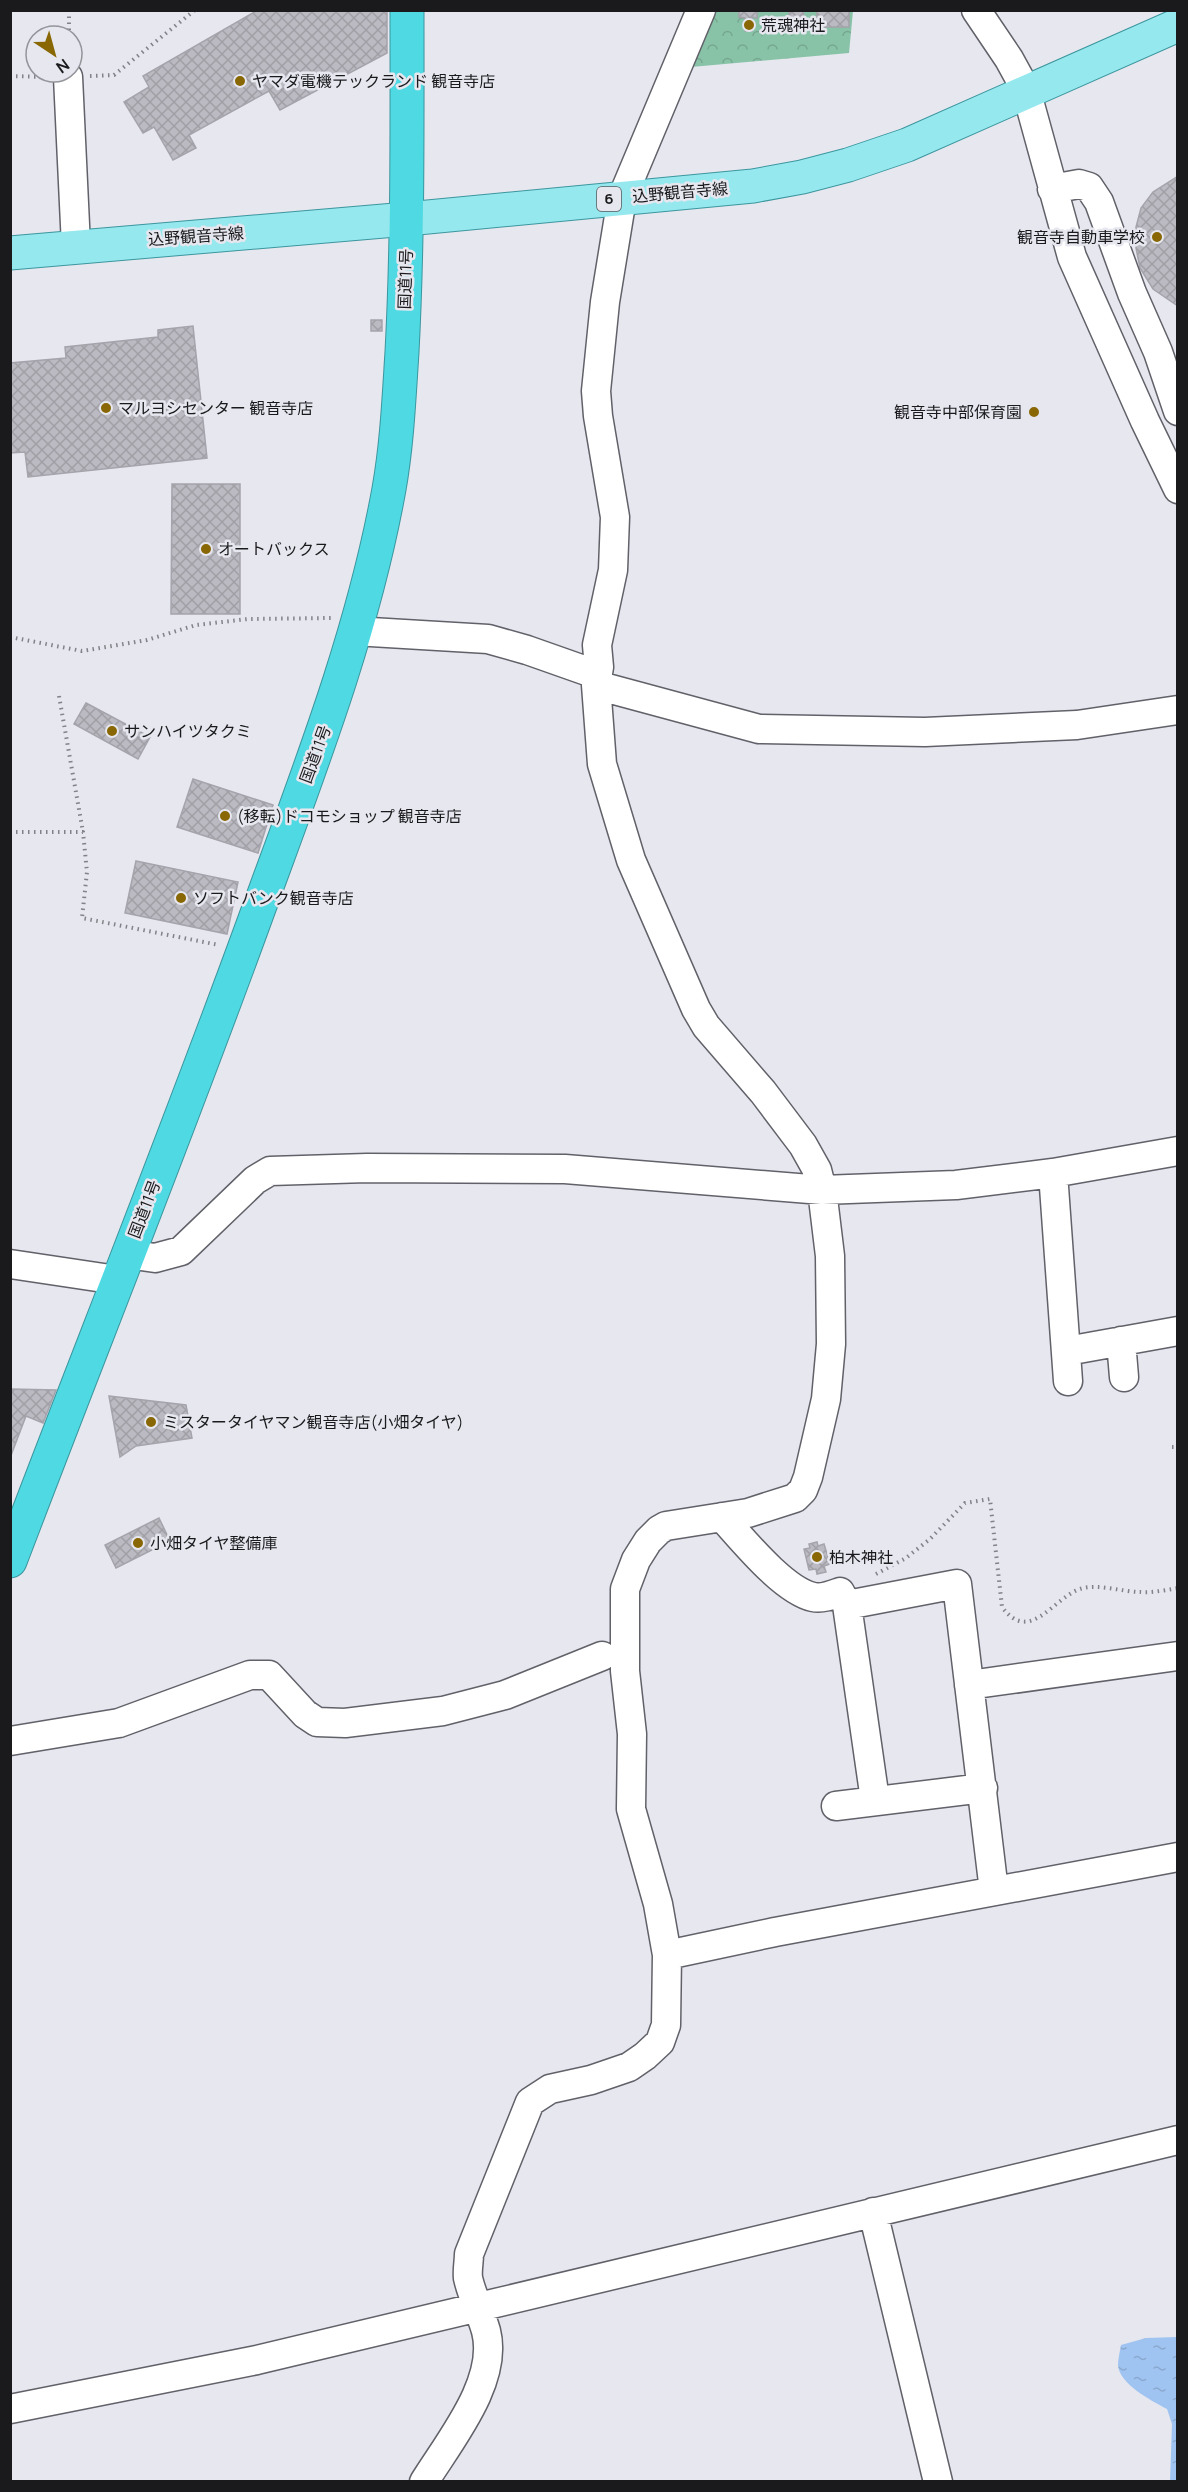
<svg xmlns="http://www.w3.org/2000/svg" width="1188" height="2492" viewBox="0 0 1188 2492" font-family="Manrope,'Noto Sans JP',sans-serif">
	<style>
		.forest { fill: url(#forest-crowns) }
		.water { fill: url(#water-ripples) }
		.building { fill: url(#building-cross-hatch); stroke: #a5a3ab; stroke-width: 1.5 }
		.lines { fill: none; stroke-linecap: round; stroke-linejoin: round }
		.minor-casing { stroke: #616169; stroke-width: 31 }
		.major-casing { stroke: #3c969e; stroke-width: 35 }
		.highway-casing { stroke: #3c969e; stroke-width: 35 }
		.path { stroke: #828288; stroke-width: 4; stroke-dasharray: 1.5 4.5; stroke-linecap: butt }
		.minor { stroke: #fff; stroke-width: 28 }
		.major { stroke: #95e8ee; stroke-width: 33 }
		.highway { stroke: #4fd9e3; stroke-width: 33 }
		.poi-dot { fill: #886704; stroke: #e6e7ef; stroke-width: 2 }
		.labels { text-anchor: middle; stroke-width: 5; stroke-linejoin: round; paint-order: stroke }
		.shield { fill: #e6e7ef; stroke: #57585c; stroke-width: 1.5 }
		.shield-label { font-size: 15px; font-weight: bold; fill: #1a1a1d }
		.poi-label { font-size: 16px; fill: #1a1a1d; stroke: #e6e7ef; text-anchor: start }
		.street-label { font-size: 16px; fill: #1a1a1d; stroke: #e6e7ef }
	</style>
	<defs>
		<pattern id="forest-crowns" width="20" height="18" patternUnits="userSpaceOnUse" patternTransform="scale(1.5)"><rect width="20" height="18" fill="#88c3a7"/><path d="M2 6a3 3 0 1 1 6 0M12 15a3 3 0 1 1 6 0" fill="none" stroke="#75a78f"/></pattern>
		<pattern id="water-ripples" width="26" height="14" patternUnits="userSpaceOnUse" patternTransform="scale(1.5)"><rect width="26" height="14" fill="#a0c4f1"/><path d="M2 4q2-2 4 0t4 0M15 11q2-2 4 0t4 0" fill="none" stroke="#89a8ce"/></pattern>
		<pattern id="building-cross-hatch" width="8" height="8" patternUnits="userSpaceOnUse" patternTransform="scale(1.5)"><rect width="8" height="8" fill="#bbbac2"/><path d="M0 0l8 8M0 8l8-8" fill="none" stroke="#a09fa6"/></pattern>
	</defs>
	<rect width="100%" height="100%" fill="#e6e7ef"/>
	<path class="forest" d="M716,11H853L849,53L691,67Z"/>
	<path class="water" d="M1177,2337V2481H1170L1172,2424L1167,2409C1152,2401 1119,2384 1118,2365C1118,2359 1120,2351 1121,2345L1146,2338Z"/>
	<path class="building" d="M258,10H387V53L280,110L269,91L189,135L196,148L173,160L154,127L143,133L124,102L149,87L143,76Z
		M739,10H757V18L752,17V31H745V18L739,17Z
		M794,10H803L804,20L790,22L789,12Z
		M817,10H849V27H817Z
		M1178,176V306L1153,289L1140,268L1136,248V227L1141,208L1153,192Z
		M371,320H382V331H371Z
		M193,326L207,458L28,477L25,452L10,453V363L66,358L65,347L158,337V330Z
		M172,484H240V614H171Z
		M86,703L150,737L138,759L74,724Z
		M193,779L273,805L258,853L177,827Z
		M136,861L238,882L227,934L125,913Z
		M10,1389L56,1390L43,1423L26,1416L10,1458Z
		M109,1396L186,1405L192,1438L136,1446L120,1457Z
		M159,1518L170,1541L116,1568L105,1545Z
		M817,1542L818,1546L824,1544L830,1564L824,1566L826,1572L817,1574L816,1569L809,1570L804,1549L810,1548L809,1544Z"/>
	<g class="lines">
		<defs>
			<path id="minor" d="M976,10L1009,59L1026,90L1072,257L1145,421L1178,489
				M68,77L76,246
				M1052,189L1079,184L1089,187L1099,202L1132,293L1158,352L1178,411
				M354,631L488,639L527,650L598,675
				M596,685L759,729L925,732L1077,725L1178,710
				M1053,1173L1068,1381
				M127,1254L155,1258L181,1251L255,1180L270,1171L367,1168L565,1169L822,1190L956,1185L1053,1173L1178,1151
				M10,1264L117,1280
				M1121,1341L1124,1377
				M1067,1351L1178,1331
				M722,1517C743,1540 783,1590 813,1597C822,1599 832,1595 840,1592L847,1605
				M969,1685L1178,1656
				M10,1741L119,1723L250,1675H269L305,1714L317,1722L345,1723L443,1711L505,1695L602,1656
				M875,1800L847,1605L957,1584L994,1891
				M836,1806L983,1788
				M667,1955L775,1932L1178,1857
				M873,2212L938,2482
				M10,2409L257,2360L1178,2140
				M424,2482C450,2440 499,2381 486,2331C481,2313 472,2296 468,2278C467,2270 469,2262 469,2254L530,2102L550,2089L591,2080L629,2067L645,2056L660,2042L666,2025L667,1955L658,1904L631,1809L632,1734L625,1671V1589L636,1560L648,1541L659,1530L666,1526L748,1513L795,1498L803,1490L808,1477L826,1399L831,1344L830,1256L822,1190L817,1170L803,1145L763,1092L706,1026L696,1009L631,860L602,764L596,685L599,667L597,645L613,570L615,517L598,416L596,391L605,302L622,198L701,10"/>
			<path id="major" d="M10,253L407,219L753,186L802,177L848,165L907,145L1178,25"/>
			<path id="highway" d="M10,1561C93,1343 180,1126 259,908C309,771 363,633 389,489C397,444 399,398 402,352C408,238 407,124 407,10"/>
		</defs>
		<use href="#minor" class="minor-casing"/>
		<use href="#major" class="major-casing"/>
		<use href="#highway" class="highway-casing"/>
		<path class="path" d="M69,36V10
			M10,76L46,77
			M90,76L114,75L195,10
			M10,637L82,651L147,640L196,625L248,619L333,618
			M59,696L83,832
			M10,832H83L87,872L82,918L219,945
			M1172,1447H1178
			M876,1574L906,1558L930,1539L965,1503L990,1499L1002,1607C1030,1645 1053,1598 1080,1589C1098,1583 1122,1592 1140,1592C1152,1593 1166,1590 1178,1588"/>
		<use href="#minor" class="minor"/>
		<use href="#major" class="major"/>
		<use href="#highway" class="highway"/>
	</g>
	<g class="poi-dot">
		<circle cx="749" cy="25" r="6"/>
		<circle cx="240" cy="81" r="6"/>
		<circle cx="1157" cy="237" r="6"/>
		<circle cx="106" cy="408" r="6"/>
		<circle cx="1034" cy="412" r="6"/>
		<circle cx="206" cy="549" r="6"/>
		<circle cx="112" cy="731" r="6"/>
		<circle cx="225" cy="816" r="6"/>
		<circle cx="181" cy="898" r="6"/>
		<circle cx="151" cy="1422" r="6"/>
		<circle cx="138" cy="1543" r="6"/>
		<circle cx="817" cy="1557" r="6"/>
	</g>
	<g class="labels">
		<rect class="shield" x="597" y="187" width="24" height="24" rx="4.5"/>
		<g class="shield-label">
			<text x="609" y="204">6</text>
		</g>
		<g class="poi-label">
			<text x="761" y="31">荒魂神社</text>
			<text x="252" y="87">ヤマダ電機テックランド 観音寺店</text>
			<text x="1145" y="243" text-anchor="end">観音寺自動車学校</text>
			<text x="118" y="414">マルヨシセンター 観音寺店</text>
			<text x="1022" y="418" text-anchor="end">観音寺中部保育園</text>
			<text x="218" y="555">オートバックス</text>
			<text x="124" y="737">サンハイツタクミ</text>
			<text x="237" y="822">(移転)ドコモショップ 観音寺店</text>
			<text x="193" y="904">ソフトバンク観音寺店</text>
			<text x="163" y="1428">ミスタータイヤマン観音寺店(小畑タイヤ)</text>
			<text x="150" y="1549">小畑タイヤ整備庫</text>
			<text x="829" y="1563">柏木神社</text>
		</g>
		<g class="street-label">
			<text transform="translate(680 192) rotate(-5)" y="6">込野観音寺線</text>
			<text transform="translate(196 236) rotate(-4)" y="6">込野観音寺線</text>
			<text transform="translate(405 279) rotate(-88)" y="6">国道11号</text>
			<text transform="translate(315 754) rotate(-70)" y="6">国道11号</text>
			<text transform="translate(144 1209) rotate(-69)" y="6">国道11号</text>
		</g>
	</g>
	<rect width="1188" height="2492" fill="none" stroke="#1a1a1d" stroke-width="24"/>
	<g transform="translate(54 54) rotate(144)"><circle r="28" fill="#e6e7ef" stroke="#94959b" stroke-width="1.5"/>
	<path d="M0-4.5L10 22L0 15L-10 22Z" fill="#886704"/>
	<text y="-9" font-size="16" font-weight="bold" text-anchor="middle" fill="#1a1a1d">N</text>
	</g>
</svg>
